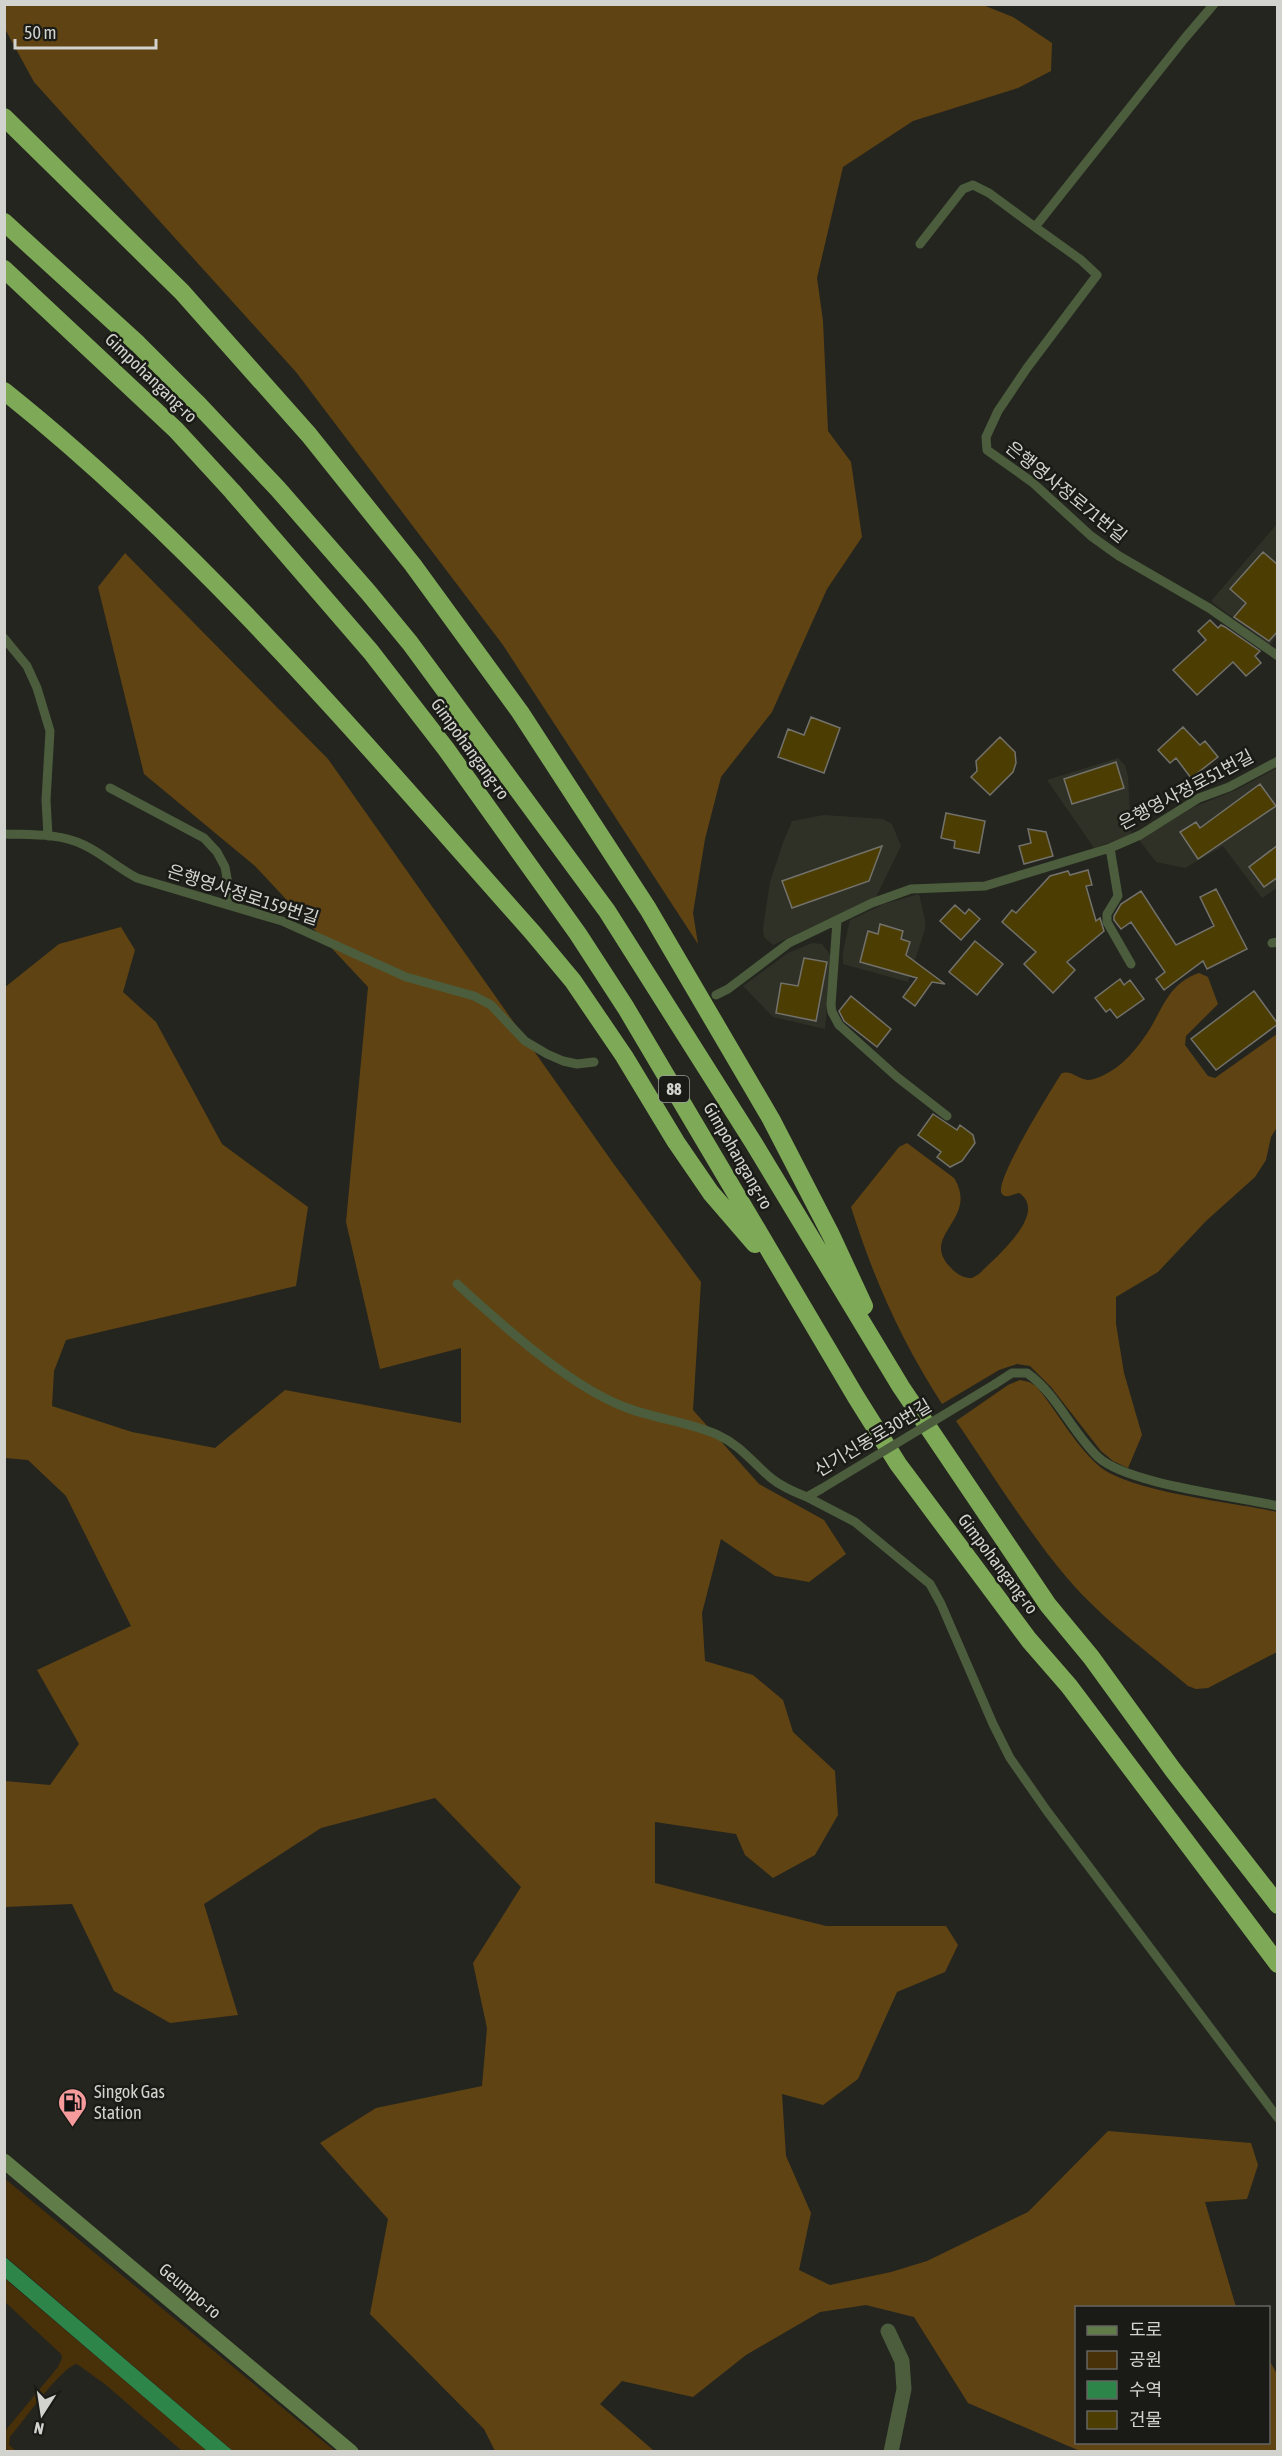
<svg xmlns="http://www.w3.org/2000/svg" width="1282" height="2456" viewBox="0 0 1282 2456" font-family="'Asap Condensed','Noto Sans KR',sans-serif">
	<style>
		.built { fill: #303126 }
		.green { fill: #483008 }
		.forest { fill: #604313 }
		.water { fill: #2e854a }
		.building { fill: #4c3e03; stroke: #72716b; stroke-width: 1.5 }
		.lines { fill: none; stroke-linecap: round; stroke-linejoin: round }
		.lane { stroke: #4b5d3c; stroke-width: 9 }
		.street { stroke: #4b5d3c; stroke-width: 15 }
		.secondary { stroke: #607c48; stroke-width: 15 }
		.highway { stroke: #7eaa57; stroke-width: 18 }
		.lane-bridge { stroke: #4b5d3c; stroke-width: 9 }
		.labels { text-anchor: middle; stroke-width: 5; stroke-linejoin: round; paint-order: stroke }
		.shield { fill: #1a1b16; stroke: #9b9c98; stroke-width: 1.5 }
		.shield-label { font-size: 16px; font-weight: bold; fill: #d2d3cf }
		.street-label { font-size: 18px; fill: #d2d3cf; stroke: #1a1b16 }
		.poi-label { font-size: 18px; fill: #d2d3cf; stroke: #1a1b16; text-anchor: start }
	</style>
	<rect width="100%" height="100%" fill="#24251f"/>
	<path class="built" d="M1277,524V636L1270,645L1213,603L1212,600Z
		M1118,758L1125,765L1128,777L1131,835L1094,848L1047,780Z
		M1277,768V888L1262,898L1223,846L1185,868L1156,862L1139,840L1194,807L1236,790Z
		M824,815L883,819L892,824L901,846L876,897L773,945L764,937L763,928L770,882L784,840L792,821Z
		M919,894L925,920V929L908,982L843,964V951L850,920L884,904Z
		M812,943L822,944L829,953L831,960L825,1029L773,1017L743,986L788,953Z"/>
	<path class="green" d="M4,2178L335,2451H233L5,2256Z
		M4,2278L207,2451H182L106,2385L77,2364C62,2366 22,2423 10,2437L9,2445L16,2451H5V2431L58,2367L62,2358L61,2354L5,2302Z"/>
	<path class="forest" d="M983,5L1013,17L1052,43L1051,71L1018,88L913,121L843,167L817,278L823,321L828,431L851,462L862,537L827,589L772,712L721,777L705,839L693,913L698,944L503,645L296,372L34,82L5,29V5Z
		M125,553L328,759L613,1163L701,1282L693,1410L759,1484L824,1520L846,1554L809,1582L775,1576L721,1539L702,1613L705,1661L753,1675L783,1700L793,1732L835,1771L838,1815L815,1855L773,1878L745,1855L736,1834L655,1822V1883L826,1926H946L958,1945L945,1972L897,1992L858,2079L823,2105L782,2094L786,2156L811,2213L799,2270L830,2285L891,2272L927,2261L1028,2212L1108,2131L1251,2143L1258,2165L1247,2199L1205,2202L1236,2307L1076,2308V2442H1268L1269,2360L1277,2374L1278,2446L1276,2451H1080L968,2403L914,2317L866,2305L820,2312L746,2355L693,2397L622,2381L600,2404L654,2451H495L484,2429L370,2314L388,2219L320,2143L376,2108L482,2086L487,2028L473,1963L521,1887L435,1798L321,1828L204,1904L238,2015L170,2023L114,1991L72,1904L5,1907V1781L50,1785L79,1744L37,1670L131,1626L66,1496L28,1460L5,1458L4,988L59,944L121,927L135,950L123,992L156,1022L222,1144L308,1207L296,1286L66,1340L54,1371L52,1406L132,1432L215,1448L285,1390L461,1423V1348L380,1369L346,1222L368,987L255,866L144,774L98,587Z
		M1199,973L1208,977L1218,1004L1186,1036L1185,1045L1208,1076L1215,1078L1277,1034V1127L1271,1137L1266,1160L1255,1177L1206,1221L1158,1272L1116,1297V1324L1124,1373L1142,1435L1128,1468L1113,1461L1101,1451L1051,1387L1030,1366L1017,1364L999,1370L942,1404C901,1340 874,1280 851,1207L899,1147L907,1143L954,1178C980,1220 918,1235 951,1268C958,1275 963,1278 972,1278L979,1274C993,1260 1050,1213 1019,1193C1013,1194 1006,1199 1002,1194C992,1184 1052,1089 1061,1074C1070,1069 1078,1079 1087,1080C1097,1080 1110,1072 1117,1067C1129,1058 1140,1044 1148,1032C1163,1008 1169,983 1199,973Z
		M1020,1380L1029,1382L1036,1386C1057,1411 1074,1444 1099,1466C1132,1493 1233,1502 1277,1512V1652L1208,1688L1196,1689L1188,1686C1147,1651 1103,1620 1068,1579C1028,1532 991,1472 956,1421L1008,1385Z"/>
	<path class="water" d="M4,2256L228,2447L233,2451H207L5,2278Z"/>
	<path class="building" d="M1263,552L1278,565V631L1269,641L1234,617L1246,603L1230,589Z
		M1210,620L1218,628L1221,625L1225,627L1260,651L1255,656L1261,663L1246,676L1233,662L1197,695L1173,670L1206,640L1198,631Z
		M811,717L840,728L824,773L778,757L788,729L804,735Z
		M1183,727L1200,745L1205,741L1218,757L1191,778L1176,758L1170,763L1158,750Z
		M1000,737L1015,752L1016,763L1013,772L990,795L971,777L977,771L976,761Z
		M1116,762L1124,788L1072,804L1064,779Z
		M1260,784L1276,806L1198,859L1180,832L1196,822L1200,828Z
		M946,813L985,821L979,853L954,848L955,841L941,838Z
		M1028,829L1046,832L1053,856L1024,864L1019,846L1031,843Z
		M1278,845V877L1264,887L1249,867Z
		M882,846L869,881L792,908L782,881Z
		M1088,870L1092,885L1086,886L1096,921L1100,918L1104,931L1067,962L1075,970L1053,993L1024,964L1036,952L1002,922L1012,910L1016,913L1050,876L1068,871L1070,875Z
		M1216,889L1247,949L1207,969L1203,961L1164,990L1156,979L1165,972L1131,922L1121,929L1114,920V916L1121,904L1141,891L1176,945L1214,926L1200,897Z
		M955,905L965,914L969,909L980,919L961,940L940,921Z
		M880,924L903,931L901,939L910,942L906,955L945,984L932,982L915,1006L903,997L917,978L860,962L868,931L878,934Z
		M975,941L1003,964L977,995L949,972Z
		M804,958L827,962L816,1021L776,1013L781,983L798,986Z
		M1120,979L1124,985L1130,980L1144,999L1117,1018L1110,1009L1106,1012L1095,998Z
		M1254,991L1278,1024L1216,1070L1191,1039Z
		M851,996L891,1029L877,1047L844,1021L839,1011Z
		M933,1114L957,1130L960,1125L973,1135L975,1143L962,1161L950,1167L937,1157L941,1152L918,1135Z"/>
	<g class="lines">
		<path class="lane" d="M1214,4L1185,38L1035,227L1081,260L1097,275L1027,368L998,411L986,437L987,450L1032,482L1091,536L1119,556L1209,608L1278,656
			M920,244L963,189L973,185L989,193L1035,227
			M4,638L27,666L37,688L50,731L46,800L48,836
			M110,788L204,838L217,852L225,867L228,884V905
			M4,834C31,835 60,833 84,845C103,854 118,868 137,878L282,921L406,977L474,996L491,1005L525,1041L547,1054L563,1061L577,1064L594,1062
			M1110,848L1118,896L1107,914V922L1131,964
			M837,921L831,1005L832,1012L839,1025L897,1077L947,1116
			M1272,943L1278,942
			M716,995L728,989L789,943L872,903L911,889L985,886L1110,848L1140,835L1199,798L1229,787L1278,761
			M457,1284C501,1324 567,1384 622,1406C653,1419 688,1421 718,1435C740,1445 753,1463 771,1478C782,1487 794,1492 807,1497L821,1489
			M995,1384L1012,1373H1027C1057,1394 1071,1431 1098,1457C1127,1484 1235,1496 1278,1506
			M807,1497L855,1522L930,1584L941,1604L993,1724L1010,1758L1047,1811L1278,2118"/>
		<path class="street" d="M888,2331L902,2361L904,2389L891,2452"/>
		<path class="secondary" d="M4,2161L351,2452"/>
		<path class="highway" d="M4,117L182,292L309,435L413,565L520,712L648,909L771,1119L831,1235L864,1306
			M4,222L138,344L196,402L278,489L368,592L410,643L607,911L753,1142L901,1387L1048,1605L1091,1657L1173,1770L1278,1905
			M4,269L176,430L232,491L371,652L446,749L578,934L626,1008L856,1397L898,1464L1029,1640L1069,1686L1278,1964
			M4,391C202,549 366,745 533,933L573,981L624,1056L676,1142L711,1193L755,1244"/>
		<path class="lane-bridge" d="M821,1489L995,1384"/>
	</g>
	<defs>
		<symbol id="fuel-pin" viewBox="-11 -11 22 30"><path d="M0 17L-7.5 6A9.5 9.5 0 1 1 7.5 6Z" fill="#f59b9c" stroke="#1a1b16"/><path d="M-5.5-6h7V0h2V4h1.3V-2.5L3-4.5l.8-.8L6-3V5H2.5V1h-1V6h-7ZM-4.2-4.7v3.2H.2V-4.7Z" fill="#111"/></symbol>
	</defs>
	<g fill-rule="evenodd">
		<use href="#fuel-pin" x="56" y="2086" width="33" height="45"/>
	</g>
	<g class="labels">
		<rect class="shield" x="659" y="1076" width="30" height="26" rx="4.5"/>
		<g class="shield-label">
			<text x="674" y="1095">88</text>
		</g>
		<g class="street-label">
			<text transform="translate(151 378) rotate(44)" y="6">Gimpohangang-ro</text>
			<text transform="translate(1066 492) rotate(39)" y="6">은행영사정로71번길</text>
			<text transform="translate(470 749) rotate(54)" y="6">Gimpohangang-ro</text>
			<text transform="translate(1186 790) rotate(-28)" y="6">은행영사정로51번길</text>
			<text transform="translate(243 895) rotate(18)" y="6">은행영사정로159번길</text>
			<text transform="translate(738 1156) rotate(60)" y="6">Gimpohangang-ro</text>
			<text transform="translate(873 1438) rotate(-31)" y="6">신기신동로30번길</text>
			<text transform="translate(998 1564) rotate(53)" y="6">Gimpohangang-ro</text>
			<text transform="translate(190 2291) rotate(40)" y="6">Geumpo-ro</text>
		</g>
		<g class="poi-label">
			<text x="94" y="2098">Singok Gas<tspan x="94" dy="21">Station</tspan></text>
		</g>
	</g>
	<rect width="1282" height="2456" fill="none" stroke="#d2d3cf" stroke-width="12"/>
	<rect x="1075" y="2306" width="195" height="138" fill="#1a1b16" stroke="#646560" stroke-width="1.5"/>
	<rect x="1087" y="2326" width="30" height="9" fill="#607c48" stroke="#646560" stroke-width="1.5"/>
	<text x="1129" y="2336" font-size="18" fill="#d2d3cf">도로</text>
	<rect x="1087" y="2351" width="30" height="18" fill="#483008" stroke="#646560" stroke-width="1.5"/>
	<text x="1129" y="2366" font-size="18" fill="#d2d3cf">공원</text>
	<rect x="1087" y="2381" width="30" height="18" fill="#2e854a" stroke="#646560" stroke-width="1.5"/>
	<text x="1129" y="2396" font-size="18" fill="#d2d3cf">수역</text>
	<rect x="1087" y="2411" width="30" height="18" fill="#4c3e03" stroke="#646560" stroke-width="1.5"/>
	<text x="1129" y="2426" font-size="18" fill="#d2d3cf">건물</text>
	<g transform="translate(42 2414) rotate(192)" stroke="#1a1b16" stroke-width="4.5" paint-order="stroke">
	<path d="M0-4.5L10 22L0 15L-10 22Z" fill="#d2d3cf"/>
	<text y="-9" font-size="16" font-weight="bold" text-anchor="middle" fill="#d2d3cf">N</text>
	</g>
	<path d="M15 39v9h141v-9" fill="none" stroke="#d2d3cf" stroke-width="3"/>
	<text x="24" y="39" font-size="18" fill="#d2d3cf" stroke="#1a1b16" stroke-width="4.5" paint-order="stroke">50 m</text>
</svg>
